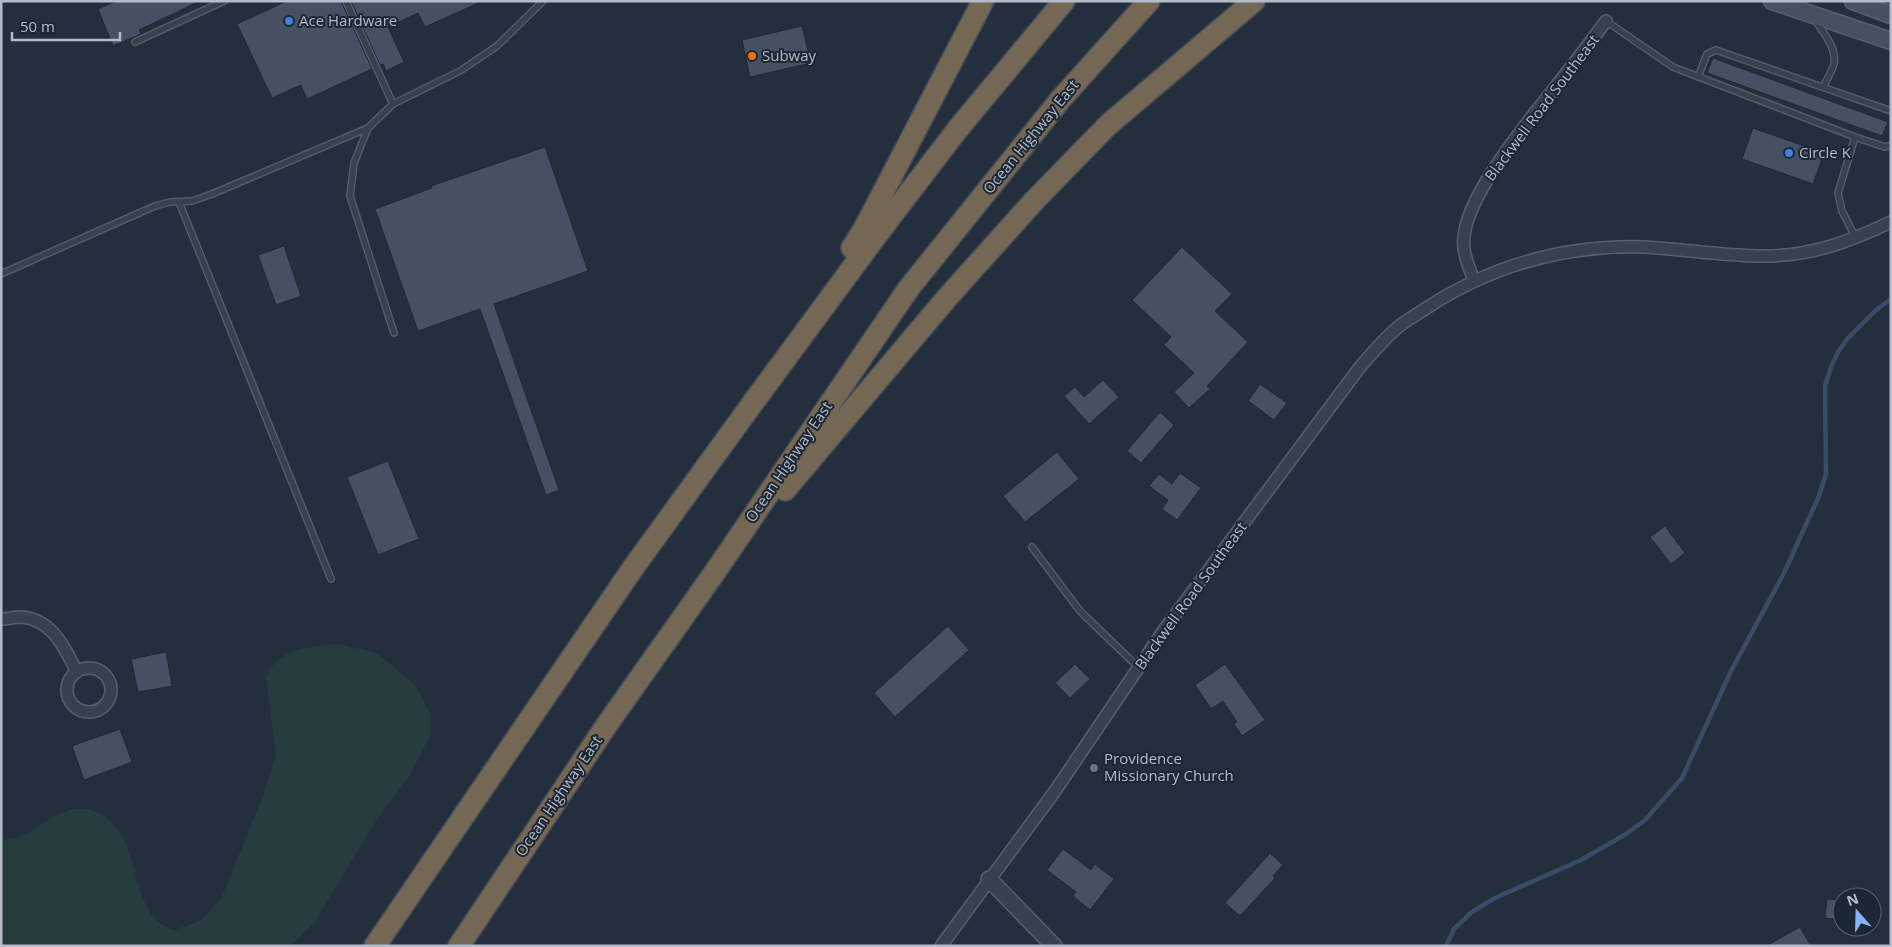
<svg xmlns="http://www.w3.org/2000/svg" width="1892" height="947" viewBox="0 0 1892 947" font-family="'Open Sans',sans-serif">
	<style>
		.green { fill: #263c3f }
		.lines { fill: none; stroke-linecap: round; stroke-linejoin: round }
		.stream { stroke: #394c67; stroke-width: 4.5 }
		.building { fill: #455162; stroke: #1f2835 }
		.service-casing { stroke: #565f6c; stroke-width: 8 }
		.minor-casing { stroke: #565f6c; stroke-width: 14 }
		.tertiary-casing { stroke: #565f6c; stroke-width: 18 }
		.secondary-casing { stroke: #565f6c; stroke-width: 19 }
		.motorway-casing { stroke: #434c59; stroke-width: 24 }
		.service { stroke: #38414e; stroke-width: 5.5 }
		.minor { stroke: #38414e; stroke-width: 11 }
		.tertiary { stroke: #38414e; stroke-width: 15 }
		.secondary { stroke: #465061; stroke-width: 16 }
		.motorway { stroke: #746855; stroke-width: 21 }
		.shop-dot { fill: #3f7fe0; stroke: #1d2633; stroke-width: 2 }
		.food-dot { fill: #e8710a; stroke: #1d2633; stroke-width: 2 }
		.worship-dot { fill: #6b7280; stroke: #1d2633; stroke-width: 2 }
		.labels { text-anchor: middle; stroke-width: 4; stroke-linejoin: round; paint-order: stroke }
		.poi-label { font-size: 15px; fill: #b4bcc9; stroke: #1d2633; text-anchor: start }
		.street-label { font-size: 15px; fill: #b4bcc9; stroke: #1d2633 }
	</style>
	<rect width="100%" height="100%" fill="#242f3e"/>
	<path class="green" d="M338,644L377,653L416,686L430,714V736L410,775L376,821L314,923L290,946H1V839C32,844 58,798 94,811C139,828 128,889 157,921C161,925 168,928 174,930L200,921L221,899L264,793L276,755L266,677C277,648 312,647 338,644Z"/>
	<g class="lines">
		<path class="stream" d="M1446,946L1454,929L1472,912L1495,898L1581,860L1626,834L1645,820L1682,778L1731,671L1784,573L1819,496L1826,474L1825,386L1831,367L1838,352L1847,339L1876,310L1891,299"/>
	</g>
	<path class="building" d="M116,1H200L139,30L141,34L113,46L98,9Z
		M287,1H341L372,69L307,99L301,85L272,98L237,24Z
		M351,1H483L425,27L418,13L388,27L404,62L386,71L383,64L380,65Z
		M802,26L811,63L750,77L742,40Z
		M1713,58L1888,122L1882,136L1707,73Z
		M1753,128L1824,153L1813,184L1742,159Z
		M545,147L588,271L494,304L559,490L546,495L480,309L418,331L375,209L432,188L431,186L463,175Z
		M284,246L301,296L276,305L258,255Z
		M1182,247L1232,294L1215,311L1248,342L1207,386L1210,389L1189,408L1174,392L1194,373L1164,345L1171,337L1132,300Z
		M1103,380L1119,397L1089,424L1064,396L1075,387L1084,397Z
		M1260,384L1287,403L1274,420L1248,401Z
		M1160,412L1174,425L1141,463L1127,451Z
		M1057,452L1079,479L1025,522L1003,496Z
		M388,461L419,539L378,555L347,477Z
		M1180,473L1201,488L1177,520L1162,509L1168,500L1149,486L1159,474L1172,484Z
		M1665,526L1685,553L1671,564L1650,537Z
		M948,626L969,650L895,717L874,693Z
		M166,652L172,686L138,692L131,659Z
		M1075,664L1090,679L1070,698L1055,683Z
		M1225,664L1265,720L1242,736L1234,724L1237,722L1223,701L1211,709L1195,685Z
		M120,729L132,762L84,780L72,746Z
		M1063,849L1091,870L1095,864L1114,879L1090,910L1073,896L1076,892L1047,870Z
		M1270,853L1283,865L1273,876L1275,878L1240,916L1225,903Z
		M1827,899L1842,900V920L1825,918Z
		M1800,927L1811,946H1766Z"/>
	<g class="lines">
		<defs>
			<path id="service" d="M346,1L393,104
				M1815,20C1823,32 1837,48 1834,64C1832,71 1827,79 1824,86
				M1606,21L1673,67L1855,137L1838,193L1842,211L1856,238
				M135,42L224,1
				M1698,77L1707,54L1716,50L1891,111
				M368,128L354,163L350,196L394,333
				M1855,137L1885,147L1891,145
				M179,202L331,579
				M1,274L155,206L170,202L192,201L212,194L368,128L393,104L460,71L497,46L543,1
				M1032,547L1080,611L1139,668"/>
			<path id="minor" d="M1474,281C1469,266 1462,253 1464,237C1467,197 1520,132 1545,100C1566,74 1586,48 1606,21
				M1,619C7,619 15,617 21,617C52,619 64,647 77,672
				M67 690a22 22 0 1 1 44 0a22 22 0 1 1-44 0Z
				M941,946L1055,791L1164,630L1360,367C1372,353 1383,340 1397,328C1406,320 1418,314 1428,307C1493,265 1566,245 1643,247C1683,249 1724,256 1764,256C1811,256 1849,242 1891,222"/>
			<path id="tertiary" d="M989,879L1054,946"/>
			<path id="secondary" d="M1772,1L1891,41
				M1853,1L1891,15"/>
			<path id="motorway" d="M852,248L864,229L983,1
				M785,490L946,299L1034,201L1108,125L1254,1
				M375,946L633,568L752,404L873,240L957,130L1064,1
				M459,946L606,726L715,572L909,288L1060,100L1149,1"/>
		</defs>
		<use href="#service" class="service-casing"/>
		<use href="#minor" class="minor-casing"/>
		<use href="#tertiary" class="tertiary-casing"/>
		<use href="#secondary" class="secondary-casing"/>
		<use href="#motorway" class="motorway-casing"/>
		<use href="#service" class="service"/>
		<use href="#minor" class="minor"/>
		<use href="#tertiary" class="tertiary"/>
		<use href="#secondary" class="secondary"/>
		<use href="#motorway" class="motorway"/>
	</g>
	<g class="shop-dot">
		<circle cx="289" cy="21" r="5"/>
		<circle cx="1789" cy="153" r="5"/>
	</g>
	<circle class="food-dot" cx="752" cy="56" r="5"/>
	<circle class="worship-dot" cx="1094" cy="768" r="5"/>
	<g class="labels">
		<g class="poi-label">
			<text x="299" y="26">Ace Hardware</text>
			<text x="762" y="61">Subway</text>
			<text x="1799" y="158">Circle K</text>
			<text x="1104" y="764">Providence<tspan x="1104" dy="17">Missionary Church</tspan></text>
		</g>
		<g class="street-label">
			<text transform="translate(1542 108) rotate(-53)" y="5">Blackwell Road Southeast</text>
			<text transform="translate(1031 137) rotate(-51)" y="5">Ocean Highway East</text>
			<text transform="translate(789 462) rotate(-56)" y="5">Ocean Highway East</text>
			<text transform="translate(1191 596) rotate(-54)" y="5">Blackwell Road Southeast</text>
			<text transform="translate(559 796) rotate(-56)" y="5">Ocean Highway East</text>
		</g>
	</g>
	<rect width="1892" height="947" fill="none" stroke="#b4bcc9" stroke-width="5"/>
	<g transform="translate(1857 912) rotate(340)"><circle r="24" fill="#1d2633" stroke="#59626f"/>
	<path d="M0-4L9 19L0 12L-9 19Z" fill="#8ab4f8"/>
	<text y="-8" font-size="14" font-weight="bold" text-anchor="middle" fill="#b4bcc9">N</text>
	</g>
	<path d="M12 32v8h108v-8" fill="none" stroke="#b4bcc9" stroke-width="2.5"/>
	<text x="20" y="32" font-size="15" fill="#b4bcc9" stroke="#1d2633" stroke-width="4" paint-order="stroke">50 m</text>
</svg>
